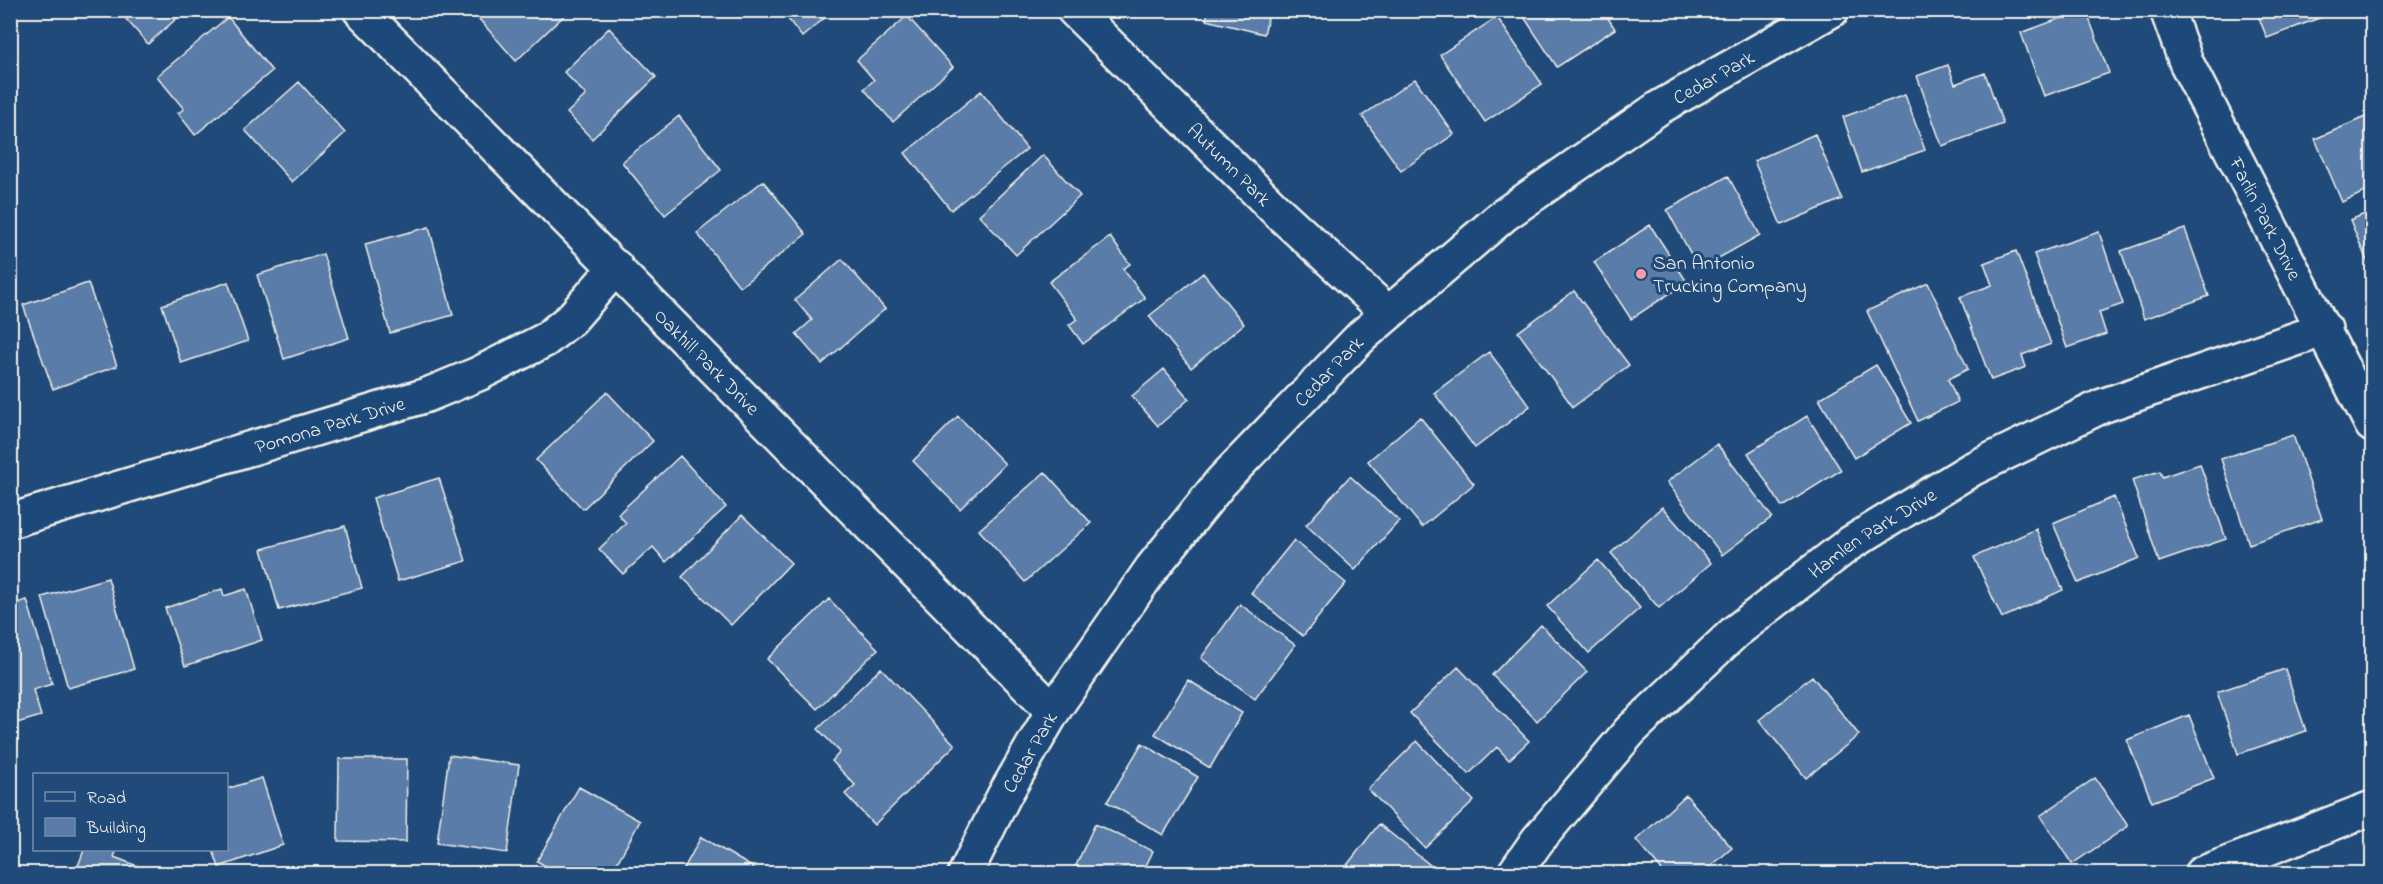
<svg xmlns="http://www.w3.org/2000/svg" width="2383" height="884" viewBox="0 0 2383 884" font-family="'Indie Flower',sans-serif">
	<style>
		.building { fill: #5a7ba8; stroke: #f4f1e8; stroke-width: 1.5 }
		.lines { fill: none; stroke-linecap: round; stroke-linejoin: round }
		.minor-casing { stroke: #f4f1e8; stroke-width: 38 }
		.minor { stroke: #1f4a7a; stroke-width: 33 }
		.poi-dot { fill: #ff9aa2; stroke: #1f4a7a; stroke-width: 2 }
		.labels { text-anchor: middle; stroke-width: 6; stroke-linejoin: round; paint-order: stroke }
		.street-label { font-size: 20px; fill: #f4f1e8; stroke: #1f4a7a }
		.poi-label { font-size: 20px; fill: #f4f1e8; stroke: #1f4a7a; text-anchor: start }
	</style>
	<rect width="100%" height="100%" fill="#1f4a7a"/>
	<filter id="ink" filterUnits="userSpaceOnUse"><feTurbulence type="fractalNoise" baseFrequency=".0167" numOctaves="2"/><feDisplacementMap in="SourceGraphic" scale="12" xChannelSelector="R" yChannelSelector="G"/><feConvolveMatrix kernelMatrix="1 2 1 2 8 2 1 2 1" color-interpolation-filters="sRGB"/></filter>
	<g filter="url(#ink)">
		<path class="building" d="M118,10H186L148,44Z
			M471,10H570L516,61Z
			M781,10H834L802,37Z
			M1208,10H1270L1264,34L1206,20Z
			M1603,10L1615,29L1557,67L1520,11Z
			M2083,10H2086L2109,73L2044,96L2021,33Z
			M2256,10H2340L2267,38Z
			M907,16L953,67L893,122L864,89L874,80L857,60Z
			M228,17L272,71L195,135L178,113L184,109L157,76Z
			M1497,17L1542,84L1485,122L1440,55Z
			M609,28L656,77L592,139L567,113L586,95L564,72Z
			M1948,65L1955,84L1985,73L2003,124L1942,146L1917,76Z
			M1415,79L1454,134L1401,171L1362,116Z
			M299,82L345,133L292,182L245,130Z
			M981,91L1027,149L951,210L905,153Z
			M1905,95L1925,150L1862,172L1843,117Z
			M2372,114V189L2342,202L2315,139Z
			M679,116L721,170L665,215L622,162Z
			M1815,134L1842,199L1781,225L1754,161Z
			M1043,155L1080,196L1016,255L979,215Z
			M1728,176L1760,235L1699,269L1667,210Z
			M763,181L806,234L740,287L697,233Z
			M2372,211V273L2350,220Z
			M1650,225L1687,282L1631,319L1594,262Z
			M429,227L453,315L390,333L365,244Z
			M2185,229L2209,296L2144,319L2121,251Z
			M2099,232L2123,304L2099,312L2106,334L2067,348L2034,254Z
			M1110,237L1130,264L1123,269L1145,298L1083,344L1069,325L1077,319L1049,282Z
			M2016,251L2051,344L2022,355L2026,367L1991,380L1960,297L1992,285L1984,263Z
			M323,254L349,338L284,359L257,275Z
			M842,259L885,309L822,364L796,334L812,320L795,300Z
			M1203,273L1244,324L1191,368L1149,316Z
			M228,282L248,341L181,363L162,305Z
			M88,283L117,366L53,389L23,305Z
			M1928,283L1968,369L1948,379L1958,402L1918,421L1867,311Z
			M1574,291L1629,365L1573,407L1518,332Z
			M1489,352L1530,406L1475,448L1434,393Z
			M1876,365L1911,423L1854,458L1819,399Z
			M1164,369L1189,399L1158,426L1132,396Z
			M607,392L653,441L583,509L536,460Z
			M958,416L1005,464L960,509L913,461Z
			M1807,416L1841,470L1782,507L1748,453Z
			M1420,417L1474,484L1422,527L1368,461Z
			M2293,435L2322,519L2249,544L2221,459Z
			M1717,444L1772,517L1722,555L1667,482Z
			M680,456L726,507L666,562L653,547L623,574L599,549L626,523L618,514Z
			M2200,464L2226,539L2159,562L2132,480L2160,471L2162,477Z
			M1045,472L1091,523L1025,582L979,530Z
			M1350,476L1399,521L1355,570L1306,525Z
			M439,478L466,561L398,581L373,498Z
			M2114,497L2139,558L2078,583L2053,523Z
			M1662,507L1711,563L1659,608L1611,553Z
			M742,515L791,563L731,625L682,577Z
			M345,526L362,588L279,610L262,549Z
			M2036,529L2063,590L2002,618L1974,557Z
			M1294,540L1346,583L1303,636L1251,593Z
			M1598,560L1640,608L1589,653L1547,606Z
			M108,578L134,669L68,688L42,597Z
			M222,589L224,596L246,589L262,640L185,666L165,608Z
			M829,599L878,649L817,709L767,659Z
			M27,600L52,684L33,690L41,716L10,725V605Z
			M1240,604L1295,645L1255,699L1201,658Z
			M1541,625L1587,672L1537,721L1492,675Z
			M1458,667L1529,741L1509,760L1497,747L1469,774L1410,713Z
			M881,668L955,745L874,825L845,794L855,785L832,761L840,752L818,729Z
			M2285,669L2306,731L2238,754L2217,692Z
			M1812,676L1859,735L1806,778L1759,720Z
			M1188,680L1242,713L1210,768L1155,734Z
			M2189,715L2214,778L2152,802L2127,740Z
			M1417,741L1474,801L1425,848L1368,789Z
			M1142,743L1198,777L1163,835L1107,802Z
			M449,755L519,765L507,853L437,843Z
			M339,759H407L406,842L338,841Z
			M262,778L283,845L219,867L213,850H226V789Z
			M2095,778L2128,826L2072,864L2040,816Z
			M579,787L640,821L611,874H559L537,861Z
			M1686,795L1732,848L1702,874H1665L1636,840Z
			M1095,824L1153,851L1142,874H1072Z
			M1379,824L1430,865L1424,874H1340Z
			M701,837L759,871L758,874H681Z
			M84,850H117L114,857L158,874H75Z
			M1623,866L1633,874H1617Z"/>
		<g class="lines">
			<defs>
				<g id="minor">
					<path id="s1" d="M360,10L1053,711"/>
					<path id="s2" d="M1074,10L1277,211L1388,313"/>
					<path id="s3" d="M2167,10L2186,62L2372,425"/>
					<path id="s4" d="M10,521L427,395L478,374L545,340L571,319L616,267"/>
					<path id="s5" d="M965,874L1004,796L1053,711L1152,568L1221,482L1362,336L1504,215L1660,107L1832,10"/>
					<path id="s6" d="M1514,874L1537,841L1630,731L1735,632L1849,544L1972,469L2102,406L2325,329"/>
					<path d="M2201,874L2372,808"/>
				</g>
			</defs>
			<use href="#minor" class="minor-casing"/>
			<use href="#minor" class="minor"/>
		</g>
	</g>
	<circle class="poi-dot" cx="1641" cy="274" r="6"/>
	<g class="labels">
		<g class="street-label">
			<text dy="7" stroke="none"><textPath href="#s5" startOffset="1110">Cedar Park</textPath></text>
			<text dy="7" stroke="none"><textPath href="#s2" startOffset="219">Autumn Park</textPath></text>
			<text dy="7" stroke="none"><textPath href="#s3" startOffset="231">Farlin Park Drive</textPath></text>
			<text dy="7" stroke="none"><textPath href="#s1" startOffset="494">Oakhill Park Drive</textPath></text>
			<text dy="7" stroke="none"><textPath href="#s5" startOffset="624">Cedar Park</textPath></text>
			<text dy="7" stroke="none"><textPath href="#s4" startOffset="334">Pomona Park Drive</textPath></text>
			<text dy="7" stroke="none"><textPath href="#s6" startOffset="498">Hamlen Park Drive</textPath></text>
			<text dy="7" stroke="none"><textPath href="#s5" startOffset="138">Cedar Park</textPath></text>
		</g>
		<g class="poi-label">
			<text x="1653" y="269">San Antonio<tspan x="1653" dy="23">Trucking Company</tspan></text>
		</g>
	</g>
	<rect width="2383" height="884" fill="none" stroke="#1f4a7a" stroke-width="36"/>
	<rect x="18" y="18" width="2347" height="848" fill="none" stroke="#f4f1e8" stroke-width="2" filter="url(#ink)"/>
	<rect x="33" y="773" width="195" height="78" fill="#1f4a7a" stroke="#748da6" stroke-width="1.5"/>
	<rect x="45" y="792" width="30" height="9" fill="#1f4a7a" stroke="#748da6" stroke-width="1.5"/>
	<text x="87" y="803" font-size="18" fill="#f4f1e8">Road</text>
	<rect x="45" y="818" width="30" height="18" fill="#5a7ba8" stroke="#748da6" stroke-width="1.5"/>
	<text x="87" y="833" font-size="18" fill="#f4f1e8">Building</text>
</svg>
